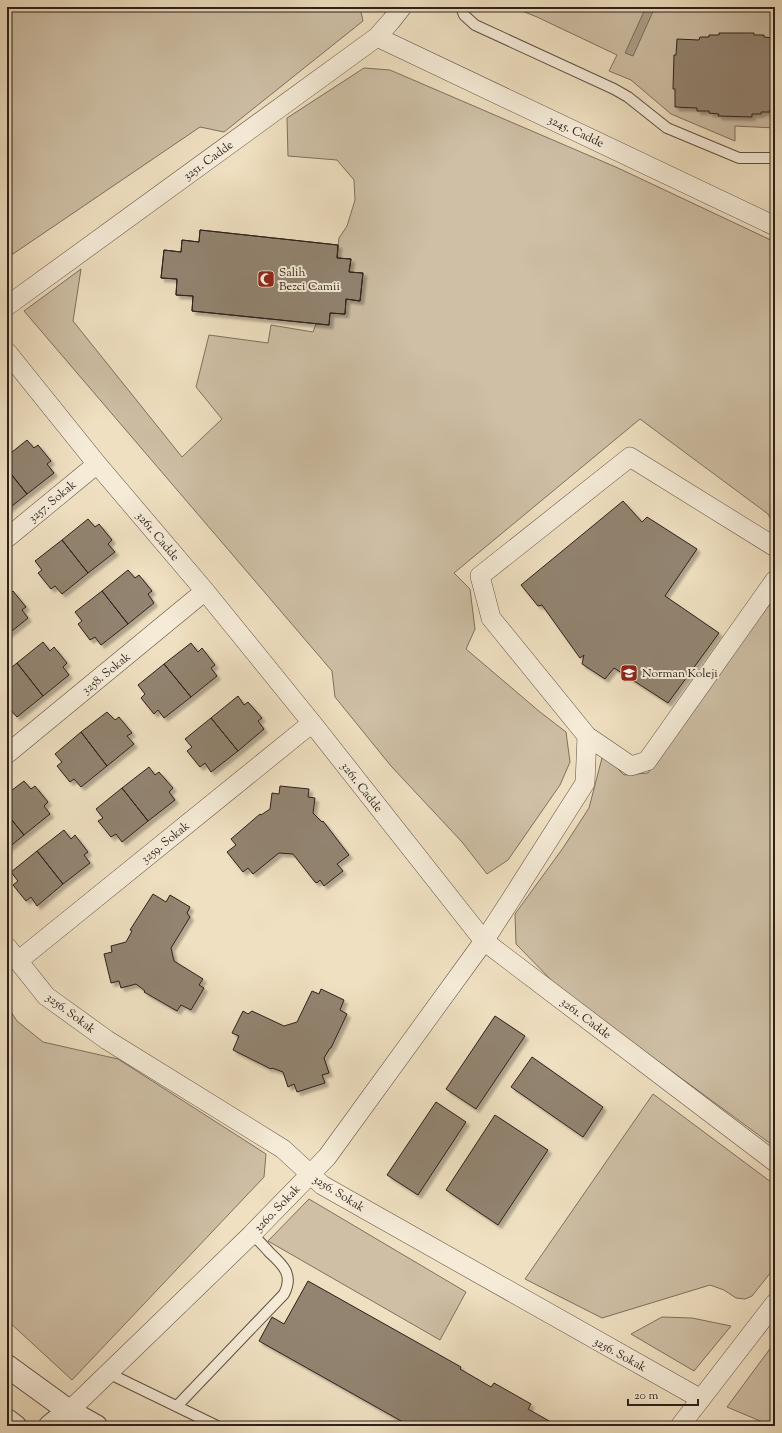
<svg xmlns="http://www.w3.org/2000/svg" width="782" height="1433" viewBox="0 0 782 1433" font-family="'Sorts Mill Goudy',serif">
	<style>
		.green { fill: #cebfa5; stroke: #7e7060 }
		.water { fill: #ad9f89; stroke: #7a6c5d }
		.building { fill: #928471; stroke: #2d201b; filter: url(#shadow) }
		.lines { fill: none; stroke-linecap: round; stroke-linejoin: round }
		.service-casing { stroke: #5e5044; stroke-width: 12 }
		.minor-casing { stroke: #5e5044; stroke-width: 20 }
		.tertiary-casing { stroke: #5e5044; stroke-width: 24 }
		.service { stroke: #f5ebd7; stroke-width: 10 }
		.minor { stroke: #f5ebd7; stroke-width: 19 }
		.tertiary { stroke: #f5ebd7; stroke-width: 22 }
		.labels { text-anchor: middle; stroke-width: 4; stroke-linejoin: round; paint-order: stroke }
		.street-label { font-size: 12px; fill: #2d201b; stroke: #f5ebd7 }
		.poi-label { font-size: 12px; fill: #2d201b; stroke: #f5ebd7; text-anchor: start }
	</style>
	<defs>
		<filter id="shadow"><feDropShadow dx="3.5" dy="3.5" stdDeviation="1" flood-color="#0004"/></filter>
	</defs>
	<rect width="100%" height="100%" fill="#efe0c1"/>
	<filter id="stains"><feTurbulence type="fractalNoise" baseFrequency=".005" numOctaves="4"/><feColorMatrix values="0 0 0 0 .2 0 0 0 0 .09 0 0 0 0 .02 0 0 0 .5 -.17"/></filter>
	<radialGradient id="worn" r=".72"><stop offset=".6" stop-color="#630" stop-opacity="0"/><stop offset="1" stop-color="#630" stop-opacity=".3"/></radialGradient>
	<path class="green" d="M7,7H360L363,21L224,132L200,127L7,258Z
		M512,7H775V128L735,126V141L671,114L631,80L609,71L617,55L537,17Z
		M364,68L390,70L618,168L775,242V528L768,514L640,419L454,573L470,589L475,629L466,649L540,712L566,732L570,762L560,785L508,860L487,874L462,842L391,766L335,697L332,671L24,311L81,269L73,321L182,457L222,419L196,387L209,335L268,343L271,325L313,332L316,324L330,313L345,314L346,299L360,301L349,272L351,259L337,258L339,238L347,226L355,200L354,180L337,160L288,156L287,118Z
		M774,592H775V1147L561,990L516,944L515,914L563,848L589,808L603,754L624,775L648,773Z
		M7,1006L17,1021L43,1042L118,1059L266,1154L264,1177L72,1380L7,1320Z
		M653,1094L775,1185V1267L752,1296L745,1299L736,1298L724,1290L710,1285L602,1318L525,1279Z
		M309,1199L466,1292L440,1340L268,1241Z
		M662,1317L692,1318L731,1326L694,1371L631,1334Z
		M775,1342V1426H772L727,1407Z"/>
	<path class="water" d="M646,7H655L633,56L625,53Z"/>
	<path class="building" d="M719,33H754V35H764V37L773,38V40H775V109H770V112H761V114H752V117L718,116L719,114L709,113V111H697V108L675,107V89H673L674,55H676L677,39L699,40L700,37H709V35H719Z
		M200,230L338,245L337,258L351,259L349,272L363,273L360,301L346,299L345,314L330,313L329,325L192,311L193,296L176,295L177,279L161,278L164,250L181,252L182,240L199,242Z
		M200,230L338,245L337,258L351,259L349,272L363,273L360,301L346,299L345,314L330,313L329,325L192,311L193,296L176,295L177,279L161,278L164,250L181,252L182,240L199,242Z
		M27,440L34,448L38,445L51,461L47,464L54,473L27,494L7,469V456Z
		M7,469L27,494L7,510Z
		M623,501L642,522L647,517L697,549L665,596L719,633L668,703L614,668L605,679L582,664L584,655L580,658L542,605L538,606L521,585Z
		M88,519L95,527L99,524L112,540L108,544L115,552L88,573L62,540Z
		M62,540L88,573L62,594L55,586L51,589L38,573L42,570L35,561Z
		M128,570L135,578L139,575L152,591L148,594L154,603L128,624L102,591Z
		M13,591L26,607L22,610L28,618L7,635V592L9,594Z
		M102,591L128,624L101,645L95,637L90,640L78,624L82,621L75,612Z
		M43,642L50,651L54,647L67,663L63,667L69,675L43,696L17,663Z
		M191,643L198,652L202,648L215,665L211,668L217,676L191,697L164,664Z
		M17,663L43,696L17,717L10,709L7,711V671Z
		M164,664L191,697L164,718L158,710L154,714L141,698L145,694L138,685Z
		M238,696L244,705L248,702L262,718L258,721L264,729L238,751L211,718Z
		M107,712L115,720L119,717L132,733L127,736L134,744L107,766L81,732Z
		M211,718L238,751L211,772L205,763L200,767L187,751L192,747L185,739Z
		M81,732L107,766L81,787L74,779L70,782L57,766L62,762L55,754Z
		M149,767L155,775L159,772L173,788L169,792L175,800L148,821L122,788Z
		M24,781L31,789L35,786L48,802L44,806L50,814L24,835L7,814V794Z
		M280,786L309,789L308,797L315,798L313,813L322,822L323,821L349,855L337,864L343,871L324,886L320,880L317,883L315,882L293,854L279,853L253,874L248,868L243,872L227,852L236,845L231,839L260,814L261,815L270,809L272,793L279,794Z
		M122,788L148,821L122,842L116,834L111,837L98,821L103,818L96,809Z
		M7,814L24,835L7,849Z
		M64,830L71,839L75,835L88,852L84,855L90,863L63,884L37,851Z
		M37,851L63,884L37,906L31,897L26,901L13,885L18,881L11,872Z
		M153,894L166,902L170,895L190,907L187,913L190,917L171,948L174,961L203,979L199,985L204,988L191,1010L181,1005L177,1011L144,992L145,991L136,984L121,988L119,981L111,983L104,954L112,952L111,946L126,942L132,931L130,930Z
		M321,989L344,1000L340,1010L347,1014L331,1048H330L324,1058L329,1073L322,1075L325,1083L297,1092L294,1084L288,1087L283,1072L272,1068L271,1069L233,1050L239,1036L232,1033L243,1011L248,1014L252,1011L284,1026L297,1022L312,991L319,994Z
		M495,1016L525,1036L476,1109L446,1089Z
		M532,1057L603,1107L583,1137L511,1087Z
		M436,1102L466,1122L418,1195L387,1175Z
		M495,1115L548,1150L498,1225L446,1190Z
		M308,1281L461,1367L460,1369L491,1387L494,1383L531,1404L528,1409L558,1426H410L259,1341L272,1317L284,1324Z"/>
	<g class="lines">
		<defs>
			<path id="service" d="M461,7L464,15L475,25L614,89L628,97L667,128L739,158H775
				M108,1373L217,1426
				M177,1406L284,1294C294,1275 283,1265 270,1253C264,1246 258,1240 252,1234"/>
			<path id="minor" d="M377,37L775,226
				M7,306L377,37L391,21L402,7
				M7,352L97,464L205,591L312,723L484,941L775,1162
				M7,538L97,464
				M587,736L631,766L647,761L775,580
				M7,754L205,591
				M7,947L46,996L107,1040L283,1149L322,1185L701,1399
				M18,961L312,723
				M69,1411L252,1234L327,1157L484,941L508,904L585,783L587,736L491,618L480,576L630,457L775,547
				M680,1426L775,1303"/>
			<path id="tertiary" d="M7,1366L69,1411L96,1426
				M7,1420L15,1426
				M50,1426L69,1411"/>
		</defs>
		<use href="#service" class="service-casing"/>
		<use href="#minor" class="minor-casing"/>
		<use href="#tertiary" class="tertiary-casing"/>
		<use href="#service" class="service"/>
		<use href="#minor" class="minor"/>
		<use href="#tertiary" class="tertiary"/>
	</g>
	<defs>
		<symbol id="mosque-square" viewBox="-11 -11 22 22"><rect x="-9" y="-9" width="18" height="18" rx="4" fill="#8f2418" stroke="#f5ebd7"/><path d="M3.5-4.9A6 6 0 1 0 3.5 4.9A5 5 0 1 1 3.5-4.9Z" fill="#fff"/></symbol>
		<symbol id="school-square" viewBox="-11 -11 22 22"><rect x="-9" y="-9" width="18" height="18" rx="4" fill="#8f2418" stroke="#f5ebd7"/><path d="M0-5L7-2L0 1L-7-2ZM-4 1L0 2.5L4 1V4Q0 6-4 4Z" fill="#fff"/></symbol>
	</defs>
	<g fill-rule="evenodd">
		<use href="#mosque-square" x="256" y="269" width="20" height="20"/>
		<use href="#school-square" x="619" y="663" width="20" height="20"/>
	</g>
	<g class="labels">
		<g class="street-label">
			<text transform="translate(576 131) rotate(25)" y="4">3245. Cadde</text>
			<text transform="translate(208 160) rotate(-36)" y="4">3251. Cadde</text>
			<text transform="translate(52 501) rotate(-40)" y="4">3257. Sokak</text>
			<text transform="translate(158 536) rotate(50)" y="4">3261. Cadde</text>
			<text transform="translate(106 673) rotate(-39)" y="4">3258. Sokak</text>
			<text transform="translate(362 787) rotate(52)" y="4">3261. Cadde</text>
			<text transform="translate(165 842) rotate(-39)" y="4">3259. Sokak</text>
			<text transform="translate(71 1013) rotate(37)" y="4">3256. Sokak</text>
			<text transform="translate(586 1018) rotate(37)" y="4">3261. Cadde</text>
			<text transform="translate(339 1193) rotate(32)" y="4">3256. Sokak</text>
			<text transform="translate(277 1208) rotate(-46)" y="4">3260. Sokak</text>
			<text transform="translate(620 1354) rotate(29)" y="4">3256. Sokak</text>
		</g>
		<g class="poi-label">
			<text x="279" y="276">Salih<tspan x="279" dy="14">Bezci Camii</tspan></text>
			<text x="642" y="677">Norman Koleji</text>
		</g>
	</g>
	<rect width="782" height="1433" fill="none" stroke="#efe0c1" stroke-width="24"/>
	<rect x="8" y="8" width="766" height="1417" fill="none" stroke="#2d201b" stroke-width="2"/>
	<rect x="12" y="12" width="758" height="1409" fill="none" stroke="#2d201b"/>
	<path d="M628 1399v6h70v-6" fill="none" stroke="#2d201b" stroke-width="2"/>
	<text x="634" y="1399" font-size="12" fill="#2d201b" stroke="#f5ebd7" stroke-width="3" paint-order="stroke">20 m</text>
	<rect width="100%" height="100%" filter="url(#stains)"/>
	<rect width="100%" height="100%" fill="url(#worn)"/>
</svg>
